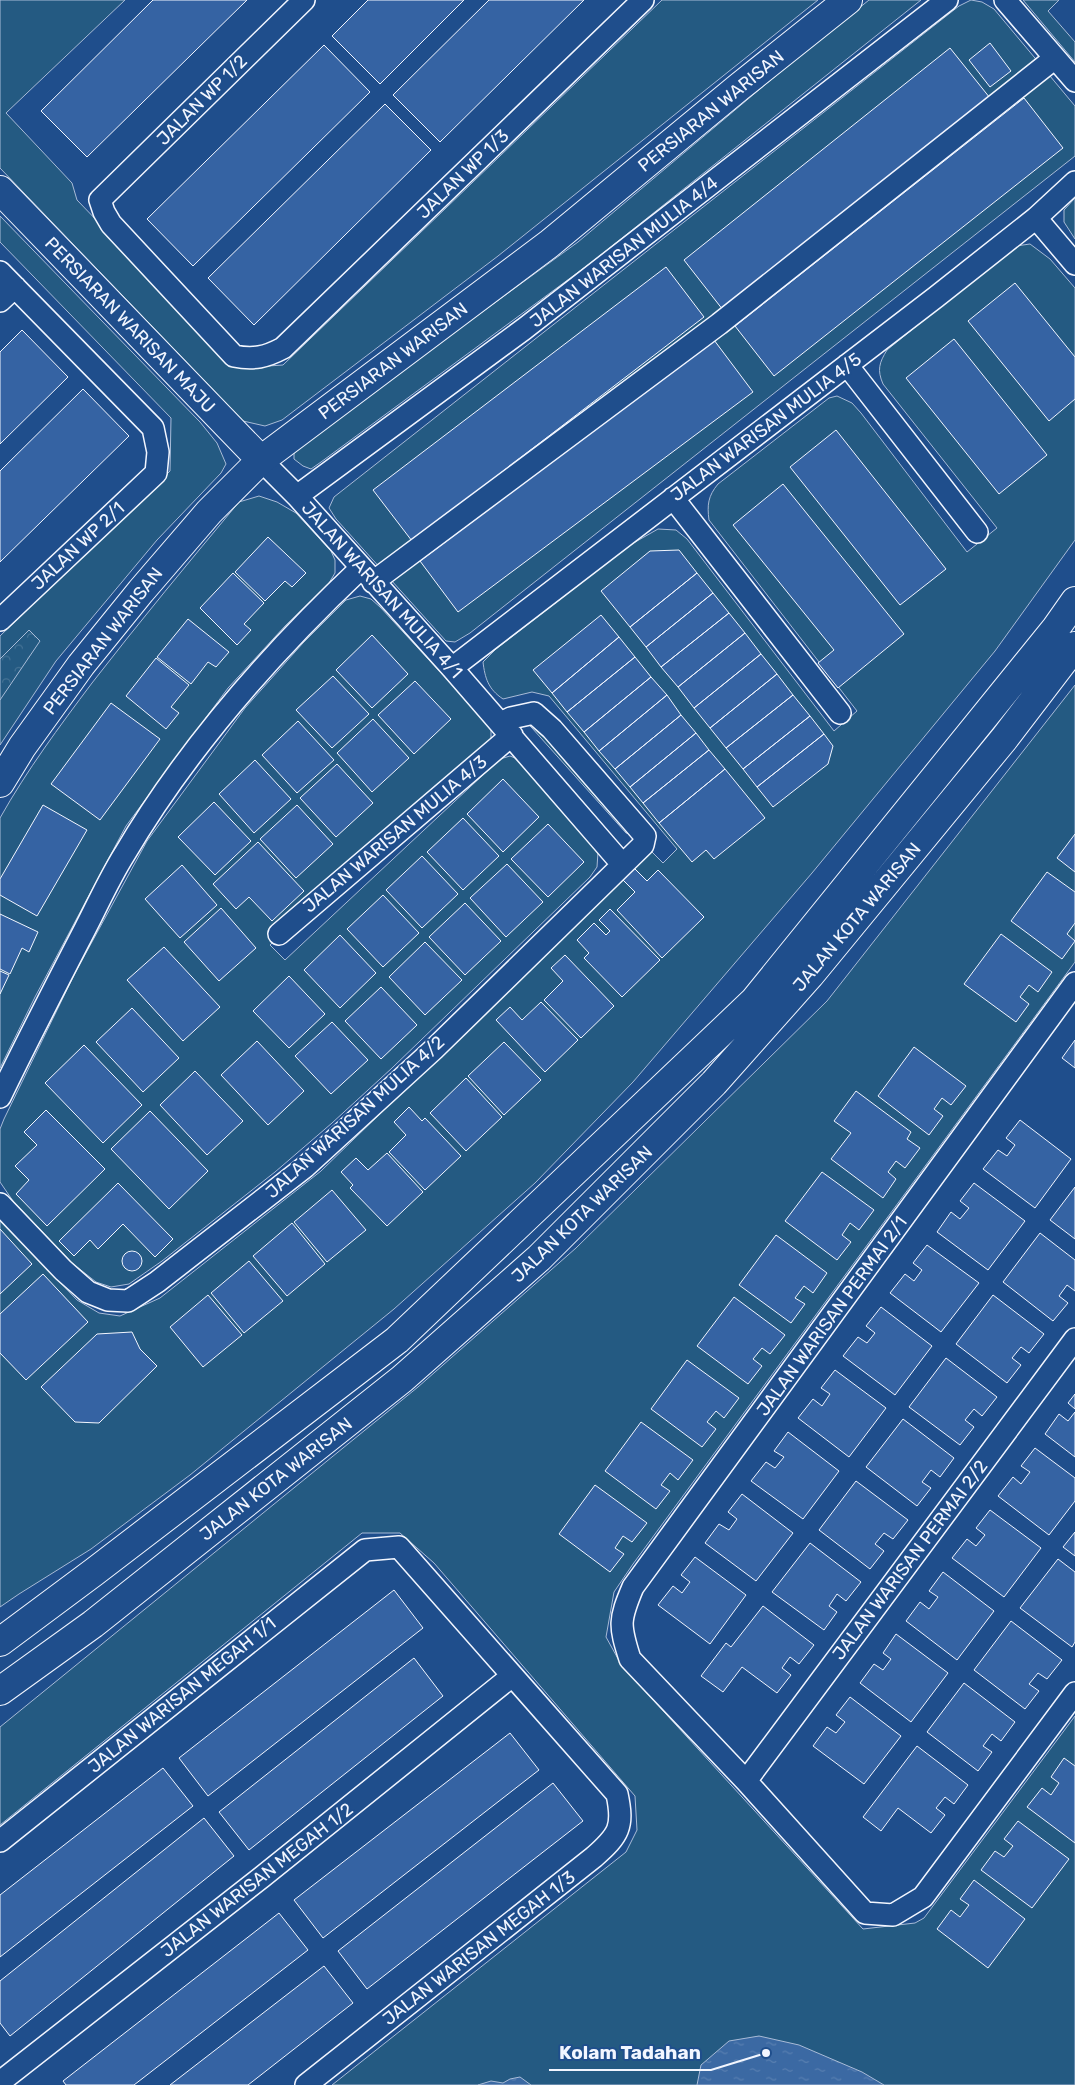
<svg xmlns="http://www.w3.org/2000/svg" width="1075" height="2085" viewBox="0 0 1075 2085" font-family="Rubik,sans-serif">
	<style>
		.grass { fill: #245a82; stroke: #a8bbd7 }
		.park { fill: url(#park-crowns); stroke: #a8bbd7 }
		.water { fill: url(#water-ripples); stroke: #a8bbd7 }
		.building { fill: #3563a3; stroke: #f2f6ff }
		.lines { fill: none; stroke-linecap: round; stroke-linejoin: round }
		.street-casing { stroke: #f2f6ff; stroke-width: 24 }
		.secondary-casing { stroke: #f2f6ff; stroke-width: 30 }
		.street { stroke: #1f4e8c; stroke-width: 21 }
		.secondary { stroke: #1f4e8c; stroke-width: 28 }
		.labels { text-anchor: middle; stroke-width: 4; stroke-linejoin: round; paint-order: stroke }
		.street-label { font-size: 18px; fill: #f2f6ff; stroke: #1f4e8c }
		.leader { fill: none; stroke: #f2f6ff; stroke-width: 2 }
		.callout-dot { fill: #f2f6ff; stroke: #1f4e8c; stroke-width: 2 }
		.callout-label { font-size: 19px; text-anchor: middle; font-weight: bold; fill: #f2f6ff; stroke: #1f4e8c; stroke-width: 4; stroke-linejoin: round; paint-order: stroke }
	</style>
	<defs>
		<pattern id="park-crowns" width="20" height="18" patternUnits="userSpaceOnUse" patternTransform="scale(1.25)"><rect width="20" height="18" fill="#245a82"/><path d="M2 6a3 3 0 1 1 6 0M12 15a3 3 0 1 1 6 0" fill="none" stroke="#447295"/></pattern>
		<pattern id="water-ripples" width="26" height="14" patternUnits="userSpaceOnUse" patternTransform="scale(1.25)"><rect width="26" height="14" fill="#3b69a3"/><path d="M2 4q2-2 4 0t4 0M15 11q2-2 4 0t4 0" fill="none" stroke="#587fb1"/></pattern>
	</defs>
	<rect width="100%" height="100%" fill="#1f4e8c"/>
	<path class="grass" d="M0,0H125L6,113L72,183L77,200L239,368L283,365L662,0H818L498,256L282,420L265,426L243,421L0,168Z
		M869,0H921L592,262L321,462L311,469L303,466L294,459V452L304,442L578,242L785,68Z
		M971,0L982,2L994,9L1075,106V156L470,633L455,642L446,641L336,519L329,508L334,497L959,6Z
		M1023,0H1059L1048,11L1075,42V62Z
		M1075,198V239L1064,222V210Z
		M0,216L200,422L217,443L226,464L221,473L157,540L56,661L0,745V636L170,471L171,418L0,242Z
		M1030,244L1050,259L1075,288V540L995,651L812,873L633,1082L535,1183L394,1309L190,1475L91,1549L19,1594L0,1607V1220L77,1300L99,1313L120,1316L160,1298L321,1171L613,888L652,852L663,863L677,849L549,696L532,692L503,699C488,689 485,678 483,662L496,649L630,545L658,529L676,530L687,539L834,731L857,711L709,520C707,505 708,496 718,484L829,398L837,396L852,403L861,413L967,552L997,528L883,384C877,370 879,363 887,350L1001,257L1016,246Z
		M259,496L277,502L296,513L331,551L335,560V573L329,583L285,626L228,688L126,826L35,997L0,1068V818C27,770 59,727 92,683C140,621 189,562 239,502Z
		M360,596L371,599L380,607L491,727V740L270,945L285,960L500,759L510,756L520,760L598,852L597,867L590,877L392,1068L332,1123L275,1172L162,1261L129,1284L111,1287L96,1282L72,1263L13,1201L0,1182V1129L4,1119L75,973L147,841L245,708L303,643L346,600Z
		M1075,685V962L633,1564L614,1592L606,1637L622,1666L863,1929L915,1923L924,1918L1075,1716V2085H332L626,1852L637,1830L635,1796L434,1563L400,1533H362L0,1825V1727L418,1387L576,1248L827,1001Z
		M533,719L634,835L626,833L532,728L529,725Z"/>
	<path class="park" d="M29,630L40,641L0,700V659Z"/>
	<path class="water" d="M759,2036L799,2045L862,2072L884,2085H697L701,2065L729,2041Z
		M520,2077L531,2085H478L491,2081L503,2083L510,2079Z"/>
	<path class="building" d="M153,0H247L87,157L41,111Z
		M368,0H464L380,84L332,36Z
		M489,0H584L440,142L393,95Z
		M990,43L1011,71L990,87L969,60Z
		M324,45L370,92L193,266L147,219Z
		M950,48L990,98L723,310L684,260Z
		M1024,98L1063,148L774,376L735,326Z
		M385,104L431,150L254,325L208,278Z
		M666,267L704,317L412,541L373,490Z
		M1015,283L1075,357V399L1049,421L968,321Z
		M22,330L68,377L0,444V352Z
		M954,339L1047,455L999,494L906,378Z
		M714,340L753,392L458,612L420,561Z
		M83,389L129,436L0,562V471Z
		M836,430L946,569L900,605L790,467Z
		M783,484L904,634L838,688L818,663L834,650L733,525Z
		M268,537L306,573L292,587L285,581L265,601L235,572Z
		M679,550L697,573L630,627L601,591L650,551Z
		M233,573L264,603L244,624L251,630L237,645L200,608Z
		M697,573L713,593L646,647L630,627Z
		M713,593L729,613L661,667L646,647Z
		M729,613L745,633L678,687L661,667Z
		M601,615L619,637L552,693L533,670Z
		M188,619L229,652L216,667L208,662L191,684L157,657Z
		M745,633L761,654L694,708L678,687Z
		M372,635L408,674L372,708L336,670Z
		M619,637L635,657L567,712L552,693Z
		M761,654L777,674L710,728L694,708Z
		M635,657L651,677L584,732L567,712Z
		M156,658L189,685L171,707L179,713L166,729L126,696Z
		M777,674L793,695L726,748L710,728Z
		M333,676L369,714L332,748L296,710Z
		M651,677L667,695L599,751L584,732Z
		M415,681L451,719L414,754L378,715Z
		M667,695L681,715L615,769L599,751Z
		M793,695L810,716L743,769L726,748Z
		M111,703L160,739L100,820L51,784Z
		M681,715L696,733L630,787L615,769Z
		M810,716L824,734L757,787L743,769Z
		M373,719L409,758L372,792L337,753Z
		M298,721L334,760L297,793L262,755Z
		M696,733L709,750L643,803L630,787Z
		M824,734L833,746L828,764L773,807L757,787Z
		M709,750L725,769L659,823L643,803Z
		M255,760L291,799L254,833L219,794Z
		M337,764L373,803L336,837L300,798Z
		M725,769L765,818L714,859L706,850L692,862L659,823Z
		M503,779L539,817L503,852L467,814Z
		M214,802L251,841L215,875L178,837Z
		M43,805L87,830L37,916L0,895V879Z
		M297,805L333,844L296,878L260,839Z
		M463,818L499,856L463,890L427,852Z
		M548,824L584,862L548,897L511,859Z
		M1075,834V872L1057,858Z
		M258,842L304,891L272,921L249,897L236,909L213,884Z
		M422,856L458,894L422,928L386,890Z
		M507,864L543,902L506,937L470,898Z
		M182,865L217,905L180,938L145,899Z
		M634,868L647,881L658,870L704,917L662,958L617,910L635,892L622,879Z
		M1047,872L1075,892V923L1067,934L1075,941L1062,959L1011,921Z
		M383,895L419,933L383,967L347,929Z
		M465,903L501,941L465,975L429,937Z
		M221,908L256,948L219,981L184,942Z
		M610,909L660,960L622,997L584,958L589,953L577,940L594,923L606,935L610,931L599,920Z
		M0,914L38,932L29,952L22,948L10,974L0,969Z
		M1001,934L1052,972L1038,992L1029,985L1020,997L1029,1004L1016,1022L964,984Z
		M340,935L376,973L340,1008L304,970Z
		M425,942L462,980L425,1015L389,977Z
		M164,947L220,1007L183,1041L127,980Z
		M565,955L614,1006L581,1038L544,1000L563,981L551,968Z
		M0,971L9,975L0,994Z
		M289,976L325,1014L289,1048L253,1011Z
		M381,987L417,1025L381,1059L345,1021Z
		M541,1002L578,1040L545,1072L496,1020L510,1007L522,1020Z
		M132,1008L179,1058L143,1092L96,1042Z
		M332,1022L368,1060L331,1094L295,1056Z
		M1075,1040V1068L1062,1058Z
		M257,1041L304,1091L268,1125L221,1075Z
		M504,1042L541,1080L504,1115L468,1076Z
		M84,1045L142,1105L103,1143L45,1083Z
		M914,1047L966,1086L951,1105L942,1098L934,1109L943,1116L929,1135L878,1096Z
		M195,1071L243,1121L207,1155L160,1105Z
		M466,1078L502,1117L466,1151L430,1113Z
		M856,1091L911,1132L907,1139L920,1148L905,1168L896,1161L888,1172L896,1179L883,1198L831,1159L851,1133L834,1121Z
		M409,1107L422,1121L425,1118L461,1156L425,1190L389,1152L406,1135L394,1122Z
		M46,1110L105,1169L47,1226L16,1194L29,1180L15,1166L37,1145L24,1132Z
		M150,1111L208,1171L169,1209L111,1149Z
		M1020,1120L1071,1159L1035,1208L983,1169L998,1150L1007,1156L1015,1145L1006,1138Z
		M387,1153L423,1192L387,1226L350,1188L353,1185L341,1172L356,1158L368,1170Z
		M822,1172L874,1210L859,1230L850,1223L842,1235L851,1242L837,1260L785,1221Z
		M118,1183L173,1239L155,1257L123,1224L98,1249L90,1240L74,1256L59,1241Z
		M974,1183L1025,1221L988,1270L937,1232L951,1212L960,1219L969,1208L960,1201Z
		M1075,1187V1239L1050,1220Z
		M332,1190L366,1230L327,1262L294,1222Z
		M292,1223L325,1264L287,1296L253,1256Z
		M0,1229L32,1264L0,1294Z
		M1040,1233L1075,1260V1291L1067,1285L1059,1296L1068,1303L1053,1321L1003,1282Z
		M776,1235L827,1273L813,1293L804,1286L795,1298L805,1304L791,1323L739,1285Z
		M927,1245L979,1283L941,1332L890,1293L905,1274L914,1281L922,1270L913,1263Z
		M122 1261a10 10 0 1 1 20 0a10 10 0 1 1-20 0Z
		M249,1261L283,1301L244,1333L211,1293Z
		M43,1274L88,1322L26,1380L0,1353V1314Z
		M208,1295L242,1335L203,1367L170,1327Z
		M993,1295L1044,1334L1029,1353L1021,1347L1012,1358L1021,1365L1007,1383L956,1344Z
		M734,1297L785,1335L770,1354L762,1348L753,1359L762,1366L748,1384L697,1346Z
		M881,1307L932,1346L895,1395L843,1356L858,1337L867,1343L875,1333L866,1326Z
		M132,1332L140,1349L157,1366L99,1423L75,1422L41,1387L97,1334Z
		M946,1358L997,1397L982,1416L974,1409L965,1420L974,1427L960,1445L909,1407Z
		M687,1360L739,1398L724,1418L716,1411L707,1422L716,1429L702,1447L651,1409Z
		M835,1370L886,1408L849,1457L798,1418L813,1399L822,1406L830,1394L821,1388Z
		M1075,1394V1409L1068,1403Z
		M1075,1412V1457L1045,1434L1059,1414L1068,1421Z
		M903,1419L954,1458L940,1477L931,1470L922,1482L931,1488L917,1506L866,1467Z
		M641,1422L693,1460L678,1480L670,1473L661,1485L670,1491L656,1509L605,1471Z
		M788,1432L839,1471L803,1519L751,1481L766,1462L775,1468L784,1457L774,1451Z
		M1035,1448L1075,1478V1501L1049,1535L998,1496L1013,1477L1021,1484L1030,1472L1021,1466Z
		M856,1481L908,1520L893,1539L884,1533L875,1544L884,1551L870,1569L819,1530Z
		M595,1485L647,1523L632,1542L623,1536L615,1548L624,1554L610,1572L559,1534Z
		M742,1494L793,1533L756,1581L705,1543L719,1524L729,1530L737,1519L728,1512Z
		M990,1510L1041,1548L1004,1597L952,1558L967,1539L976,1546L985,1535L976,1528Z
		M1075,1532V1556L1063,1547Z
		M810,1543L861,1582L846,1601L837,1594L829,1606L837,1612L824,1630L772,1592Z
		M695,1557L746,1595L710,1644L658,1605L673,1586L682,1593L690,1582L681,1575Z
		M1058,1559L1075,1572V1642L1072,1647L1020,1608Z
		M943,1572L994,1611L957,1660L906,1621L920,1602L929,1609L938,1597L929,1591Z
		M394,1590L423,1628L208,1796L179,1758Z
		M763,1606L814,1645L799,1664L790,1657L782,1668L791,1675L777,1693L742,1667L723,1692L701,1676L726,1643L731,1647Z
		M1011,1621L1062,1660L1047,1679L1038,1673L1029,1684L1039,1691L1025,1709L974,1670Z
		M896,1634L948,1673L911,1722L860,1683L874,1664L883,1670L891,1659L883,1653Z
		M414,1658L443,1696L249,1850L219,1812Z
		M964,1683L1015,1722L1001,1741L992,1734L983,1746L992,1752L978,1771L927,1732Z
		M850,1697L901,1736L864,1784L813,1746L827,1727L836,1733L845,1722L836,1715Z
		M510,1733L539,1770L323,1938L294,1900Z
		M917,1746L968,1785L954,1804L945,1797L936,1808L945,1815L931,1833L898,1808L881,1831L863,1817Z
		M1064,1758L1075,1766V1843L1027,1807L1042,1788L1051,1795L1059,1783L1051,1777Z
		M163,1768L193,1806L0,1957V1895Z
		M553,1783L583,1821L367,1989L338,1951Z
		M204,1818L234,1856L10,2036L0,2023V1981Z
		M1018,1821L1069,1859L1032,1908L981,1870L995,1851L1004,1857L1013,1846L1004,1839Z
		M974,1880L1025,1919L988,1968L937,1929L951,1910L960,1917L969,1905L960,1899Z
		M279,1913L308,1950L134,2085H66L63,2081Z
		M324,1966L353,2003L248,2085H170Z"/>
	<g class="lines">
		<defs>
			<path id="street" d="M304,0L100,200L104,212L111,224L234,356C254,360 266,357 283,348L643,0
				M1005,0L1075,81
				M1036,218L1075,264
				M0,272L153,428L158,452L156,473L0,620
				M0,301L15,287
				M847,365L977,532
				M261,460L297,496L452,668L622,864
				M297,496L524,329L947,0
				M673,498L840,713
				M373,582L719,324L1055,58
				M452,668L936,297L1036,218L1075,182
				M279,934L512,735
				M1075,983L633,1587C619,1620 619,1625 630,1659L746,1781L865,1913L893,1915L923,1897L1075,1693
				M0,1097C27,1041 56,985 85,929C98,904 109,879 124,855C187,748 271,653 361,568
				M0,1204L63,1270L88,1292L108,1300L128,1301L157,1282L305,1167L434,1049L643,845L645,836L552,729L534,713L511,718L501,723
				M746,1781L1075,1339
				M0,1841L365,1550L399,1547L617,1794C624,1827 619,1835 594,1857L306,2085
				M0,2082L262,1877L512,1676"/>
			<path id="secondary" d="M0,190L261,460
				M0,783L22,747L81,665L141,591L209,512L261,460L549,244L739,87L848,0
				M0,1642L94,1572L397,1340L754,1001L1056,628L1075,601
				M0,1691L93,1624L402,1379L539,1258L714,1083L810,975L1004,739L1075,646"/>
		</defs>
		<use href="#street" class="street-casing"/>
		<use href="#secondary" class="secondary-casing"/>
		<use href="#street" class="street"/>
		<use href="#secondary" class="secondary"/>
	</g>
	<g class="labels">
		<g class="street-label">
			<text transform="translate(202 100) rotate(-45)" y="6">JALAN WP 1/2</text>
			<text transform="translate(711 111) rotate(-39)" y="6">PERSIARAN WARISAN</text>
			<text transform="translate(463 174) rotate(-44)" y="6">JALAN WP 1/3</text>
			<text transform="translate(624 252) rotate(-38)" y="6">JALAN WARISAN MULIA 4/4</text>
			<text transform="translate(130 325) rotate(46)" y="6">PERSIARAN WARISAN MAJU</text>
			<text transform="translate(393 361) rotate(-37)" y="6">PERSIARAN WARISAN</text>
			<text transform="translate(766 427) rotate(-37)" y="6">JALAN WARISAN MULIA 4/5</text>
			<text transform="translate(78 546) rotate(-43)" y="6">JALAN WP 2/1</text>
			<text transform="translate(382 590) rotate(48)" y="6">JALAN WARISAN MULIA 4/1</text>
			<text transform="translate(103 641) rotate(-52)" y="6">PERSIARAN WARISAN</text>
			<text transform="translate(395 834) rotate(-40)" y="6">JALAN WARISAN MULIA 4/3</text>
			<text transform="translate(857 917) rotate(-50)" y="6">JALAN KOTA WARISAN</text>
			<text transform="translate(355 1117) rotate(-42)" y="6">JALAN WARISAN MULIA 4/2</text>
			<text transform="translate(582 1214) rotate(-44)" y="6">JALAN KOTA WARISAN</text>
			<text transform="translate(832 1316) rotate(-54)" y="6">JALAN WARISAN PERMAI 2/1</text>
			<text transform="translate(276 1479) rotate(-38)" y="6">JALAN KOTA WARISAN</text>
			<text transform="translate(910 1560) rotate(-53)" y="6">JALAN WARISAN PERMAI 2/2</text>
			<text transform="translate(182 1695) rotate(-39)" y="6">JALAN WARISAN MEGAH 1/1</text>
			<text transform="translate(257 1880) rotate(-38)" y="6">JALAN WARISAN MEGAH 1/2</text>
			<text transform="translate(479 1948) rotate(-38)" y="6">JALAN WARISAN MEGAH 1/3</text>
		</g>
	</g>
	<path class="leader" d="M766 2053L711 2070H549"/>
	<circle class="callout-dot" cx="766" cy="2053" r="5"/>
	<g class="callout-label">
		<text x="630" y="2059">Kolam Tadahan</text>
	</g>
</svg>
